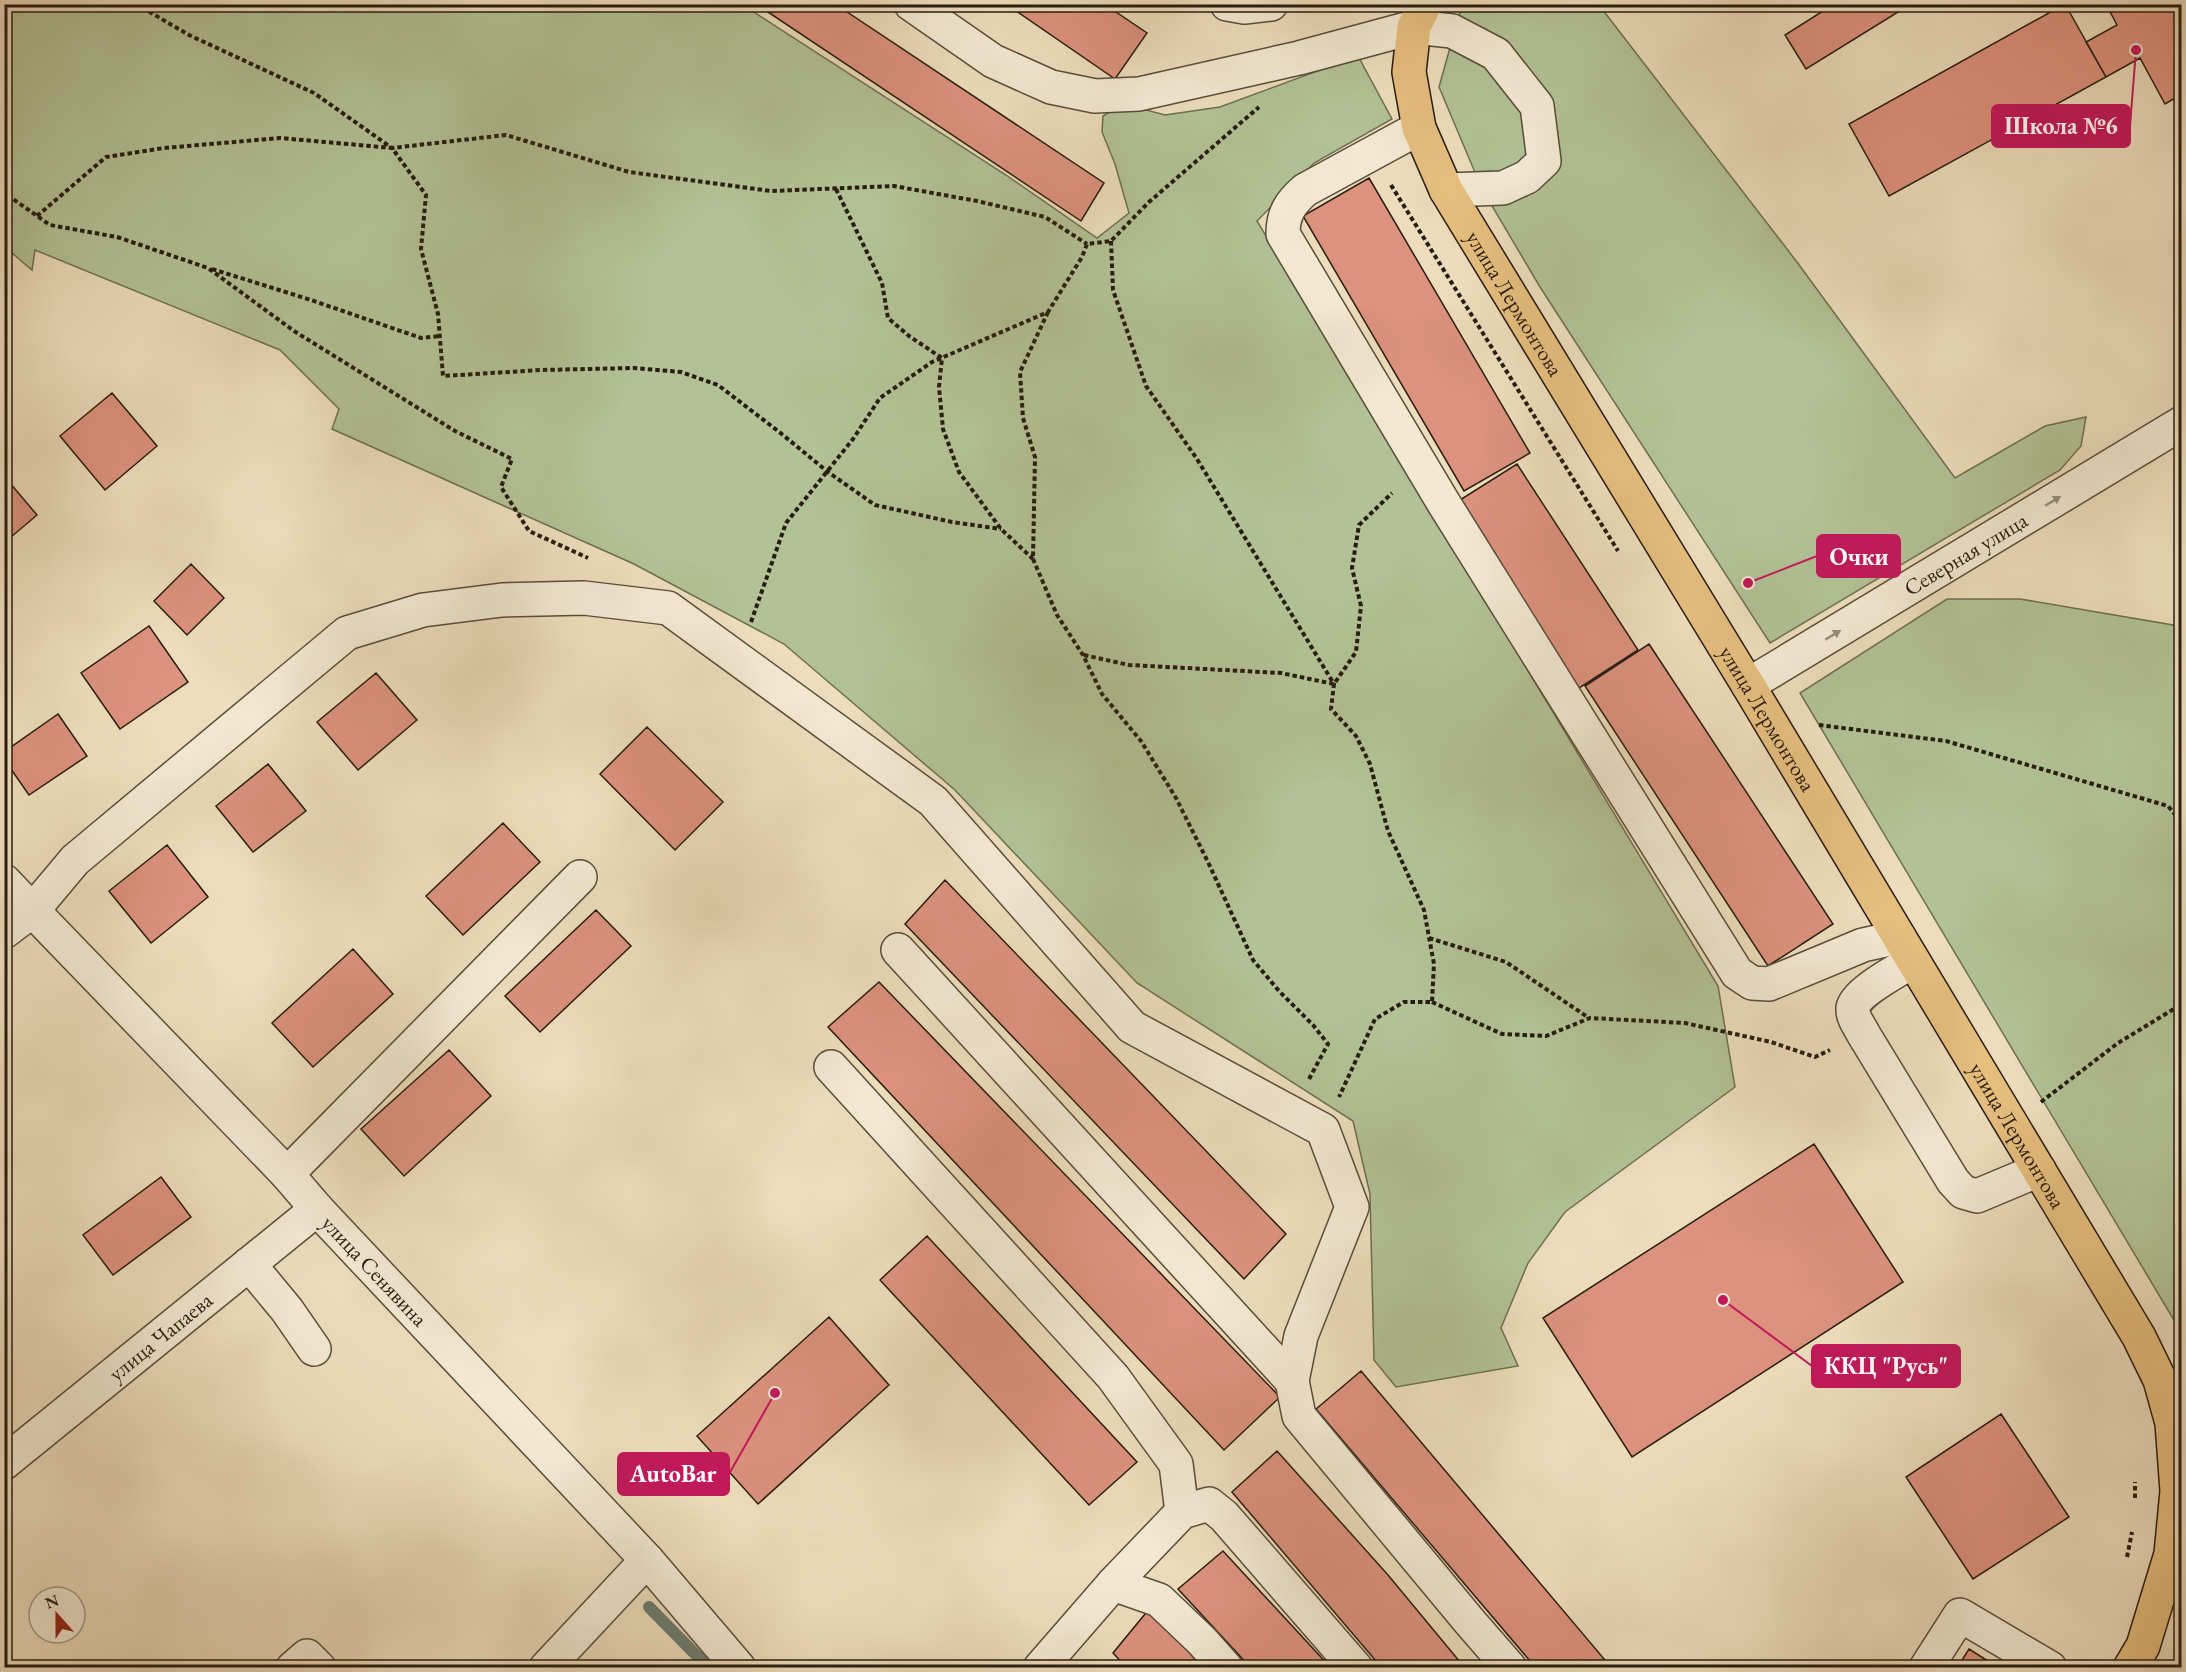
<svg xmlns="http://www.w3.org/2000/svg" width="2186" height="1672" viewBox="0 0 2186 1672" font-family="'EB Garamond',serif">
	<style>
		.green { fill: #b2c296; stroke: #6c6f52; stroke-width: 1.5 }
		.lines { fill: none; stroke-linecap: round; stroke-linejoin: round }
		.stream { stroke: #6b7c6f; stroke-width: 12 }
		.building { fill: #dc927d; stroke: #271c0f; stroke-width: 1.5 }
		.minor-casing { stroke: #584c3a; stroke-width: 36 }
		.major-casing { stroke: #271c0f; stroke-width: 36 }
		.path { stroke: #271c0f; stroke-width: 4; stroke-dasharray: 4.5 3; stroke-linecap: butt }
		.minor { stroke: #f3e9d3; stroke-width: 33 }
		.major { stroke: #e6be7e; stroke-width: 33 }
		.oneway { fill: #978d7b }
		.labels { text-anchor: middle; stroke-width: 6; stroke-linejoin: round; paint-order: stroke }
		.street-label { font-size: 22px; fill: #271c0f; stroke: #f3e9d3 }
		.leader { fill: none; stroke: #c2185b; stroke-width: 2 }
		.callout-dot { fill: #c2185b; stroke: #f3e9d3; stroke-width: 2 }
		.callout { fill: #c2185b; stroke: #c2185b; stroke-width: 2 }
		.callout-label { font-size: 24px; text-anchor: middle; font-weight: bold; fill: #fff }
	</style>
	<rect width="100%" height="100%" fill="#edddbc"/>
	<filter id="stains"><feTurbulence type="fractalNoise" baseFrequency=".00333" numOctaves="4"/><feColorMatrix values="0 0 0 0 .2 0 0 0 0 .09 0 0 0 0 .02 0 0 0 .5 -.17"/></filter>
	<radialGradient id="worn" r=".72"><stop offset=".6" stop-color="#630" stop-opacity="0"/><stop offset="1" stop-color="#630" stop-opacity=".3"/></radialGradient>
	<path class="green" d="M4,5H743L1006,175L1097,238L1129,213L1115,164L1102,132L1103,116L1124,104L1165,115L1220,107L1358,56L1392,119L1314,163L1257,221L1718,986L1735,1087L1565,1212L1528,1263L1501,1328L1518,1366L1396,1387L1374,1360L1370,1194L1353,1121L1137,983L955,790L784,644L634,564L332,429L339,409L280,350L35,250L32,270L5,247Z
		M1462,5H1599L1797,262L1955,478L2045,426L2086,417L2081,446L2060,470L1770,643L1540,287L1482,189L1439,87Z
		M1947,599H2020L2173,625L2181,636V1332L1800,693Z"/>
	<g class="lines">
		<path class="stream" d="M649,1607L709,1668"/>
	</g>
	<path class="building" d="M756,4H835L1104,183L1081,221Z
		M1006,4H1104L1147,33L1115,79Z
		M1834,4H1911L1806,69L1785,35Z
		M2065,4L2106,77L1889,196L1849,124Z
		M2106,4H2182V94L2165,104L2140,58L2106,77L2086,42L2117,25Z
		M1369,178L1530,453L1464,491L1303,216Z
		M112,393L157,446L105,490L60,436Z
		M1517,464L1638,650L1573,692L1452,505Z
		M4,476L37,515L4,543Z
		M191,564L224,598L187,635L154,601Z
		M149,626L188,682L120,729L81,673Z
		M1649,644L1833,924L1768,966L1585,686Z
		M376,673L417,720L358,770L317,722Z
		M58,714L87,756L29,795L4,759V752Z
		M647,727L723,802L675,850L600,774Z
		M268,764L306,811L253,852L216,806Z
		M503,823L540,862L463,935L426,896Z
		M167,845L208,897L151,943L109,891Z
		M945,880L1286,1234L1244,1279L905,924Z
		M596,910L631,946L540,1032L505,996Z
		M353,949L393,994L313,1067L272,1023Z
		M879,982L1280,1397L1224,1450L828,1027Z
		M449,1050L491,1096L404,1176L361,1129Z
		M1814,1144L1903,1282L1632,1457L1543,1318Z
		M161,1177L191,1217L113,1275L83,1235Z
		M927,1236L1137,1462L1089,1505L880,1280Z
		M829,1317L889,1385L758,1504L697,1436Z
		M1361,1371L1610,1666L1607,1668H1536L1316,1409Z
		M2001,1414L2069,1517L1973,1579L1906,1477Z
		M1277,1451L1388,1575L1465,1668H1382L1232,1492Z
		M1223,1551L1331,1668H1251L1178,1589Z
		M1150,1608L1203,1668H1127L1113,1653Z
		M1969,1649L1999,1668H1957Z"/>
	<g class="lines">
		<defs>
			<g id="minor">
				<path d="M911,4L993,61L1051,87L1095,96L1139,94L1299,58L1414,27L1452,31L1496,54L1537,106L1544,161L1527,177L1503,188L1446,190"/>
				<path d="M1227,4L1244,7L1271,4"/>
				<path d="M1419,128L1305,190C1290,203 1283,214 1283,234L1443,502L1737,973L1752,983L1769,984L1863,945L1899,937"/>
				<path id="s1" d="M1748,685L2182,423"/>
				<path id="s2" d="M4,881L287,1174L317,1209L647,1560L739,1668"/>
				<path d="M4,932L33,910L75,860L347,633L423,610L502,600L584,598L668,608L933,801L1132,1027L1323,1130L1352,1207L1301,1336L1292,1381L1299,1416L1470,1622L1510,1668"/>
				<path d="M898,950L1292,1381"/>
				<path d="M1913,961C1899,970 1856,992 1853,1008C1852,1017 1860,1027 1864,1035L1953,1181L1963,1192L1977,1196L2039,1170"/>
				<path d="M831,1067L1113,1377L1176,1464L1182,1512"/>
				<path d="M287,1174L580,877"/>
				<path d="M249,1264L287,1310L314,1349"/>
				<path id="s3" d="M4,1463L317,1209"/>
				<path d="M1113,1584L1159,1600L1202,1641L1226,1668"/>
				<path d="M293,1668L307,1656L319,1668"/>
				<path d="M546,1668L647,1560"/>
				<path d="M1040,1668L1113,1584L1182,1512L1209,1504L1224,1516L1356,1668"/>
				<path d="M1926,1668L1960,1615L2050,1668"/>
			</g>
			<g id="major">
				<path id="s4" d="M1425,4L1414,27L1409,72L1419,128L1446,190L1748,685L2139,1337L2160,1380L2172,1423L2177,1491L2171,1554L2143,1646L2130,1668"/>
			</g>
		</defs>
		<use href="#minor" class="minor-casing"/>
		<use href="#major" class="major-casing"/>
		<path class="path" d="M136,4L189,35L314,93L392,148L506,135L629,172L771,191L894,186L977,201L1045,217L1087,244
			M1391,185L1618,551
			M4,188L13,199L50,225L117,237L208,268L294,331L455,431L512,459L501,487L529,531L588,558
			M836,189L882,283L888,318L909,336L942,358L939,387L943,429L959,472L1001,529L1033,559
			M37,216L106,157L164,148L280,138L392,148L426,195L421,249L438,314L443,376L541,370L633,368L681,372L718,385L778,431L828,472L875,505L952,522L1001,529
			M1111,241L1113,290L1146,386L1197,459L1334,684L1331,709L1356,736L1370,764L1388,831L1424,910L1434,964L1432,1002H1404L1375,1019L1339,1097
			M212,269L311,300L421,338L440,336
			M1048,312L1020,372L1023,418L1035,457L1033,559L1057,615L1083,655L1102,694L1141,741L1176,798L1208,862L1253,960L1279,991L1313,1025L1328,1044L1309,1079
			M751,622L786,523L853,439L880,398L932,362L1048,312L1082,257L1087,244L1111,241L1149,202L1259,107
			M1084,655L1129,665L1281,673L1334,684L1356,652L1361,606L1352,568L1359,525L1392,493
			M1819,725L1946,741L2168,806L2182,823
			M1429,938L1506,962L1589,1018
			M1432,1002L1502,1034L1546,1036L1590,1018L1685,1023L1771,1042L1815,1057L1830,1050
			M2041,1102L2118,1043L2182,1004
			M2135,1498V1482
			M2127,1557L2132,1532
			M2181,1668L2182,1666"/>
		<use href="#minor" class="minor"/>
		<use href="#major" class="major"/>
	</g>
	<defs><path id="oneway-solid" d="M-6-.8H1V-3.2L6.5 0L1 3.2V.8H-6Z" transform="scale(1.5)"/></defs>
	<g class="oneway">
		<use href="#oneway-solid" transform="translate(2053 501) rotate(-31)"/>
		<use href="#oneway-solid" transform="translate(1833 635) rotate(-31)"/>
	</g>
	<g class="labels">
		<g class="street-label">
			<text dy="8" stroke="none"><textPath href="#s4" startOffset="328">улица Лермонтова</textPath></text>
			<text dy="8" stroke="none"><textPath href="#s1" startOffset="254">Северная улица</textPath></text>
			<text dy="8" stroke="none"><textPath href="#s4" startOffset="814">улица Лермонтова</textPath></text>
			<text dy="8" stroke="none"><textPath href="#s4" startOffset="1300">улица Лермонтова</textPath></text>
			<text dy="8" stroke="none"><textPath href="#s2" startOffset="538">улица Сенявина</textPath></text>
			<text dy="8" stroke="none"><textPath href="#s3" startOffset="201">улица Чапаева</textPath></text>
		</g>
	</g>
	<path class="leader" d="M2136 50L2130 126M1748 583L1817 556M1723 1300L1812 1366M775 1393L729 1474"/>
	<g class="callout-dot">
		<circle cx="2136" cy="50" r="6"/>
		<circle cx="1748" cy="583" r="6"/>
		<circle cx="1723" cy="1300" r="6"/>
		<circle cx="775" cy="1393" r="6"/>
	</g>
	<g class="callout">
		<rect x="1992" y="105" width="138" height="42" rx="6"/>
		<rect x="1817" y="535" width="83" height="42" rx="6"/>
		<rect x="1812" y="1345" width="148" height="42" rx="6"/>
		<rect x="618" y="1453" width="111" height="42" rx="6"/>
	</g>
	<g class="callout-label">
		<text x="2061" y="134">Школа №6</text>
		<text x="1859" y="565">Очки</text>
		<text x="1886" y="1374">ККЦ "Русь"</text>
		<text x="673" y="1482">AutoBar</text>
	</g>
	<rect width="2186" height="1672" fill="none" stroke="#edddbc" stroke-width="24"/>
	<rect x="6" y="6" width="2174" height="1660" fill="none" stroke="#271c0f" stroke-width="3"/>
	<rect x="12" y="12" width="2162" height="1648" fill="none" stroke="#271c0f" stroke-width="1.5"/>
	<g transform="translate(57 1615) rotate(339)"><circle r="28" fill="#f3e9d3" stroke="#a19785" stroke-width="1.5"/>
	<path d="M0-4.5L10 22L0 15L-10 22Z" fill="#8f2418"/>
	<text y="-9" font-size="16" font-weight="bold" text-anchor="middle" fill="#271c0f">N</text>
	</g>
	<rect width="100%" height="100%" filter="url(#stains)"/>
	<rect width="100%" height="100%" fill="url(#worn)"/>
</svg>
